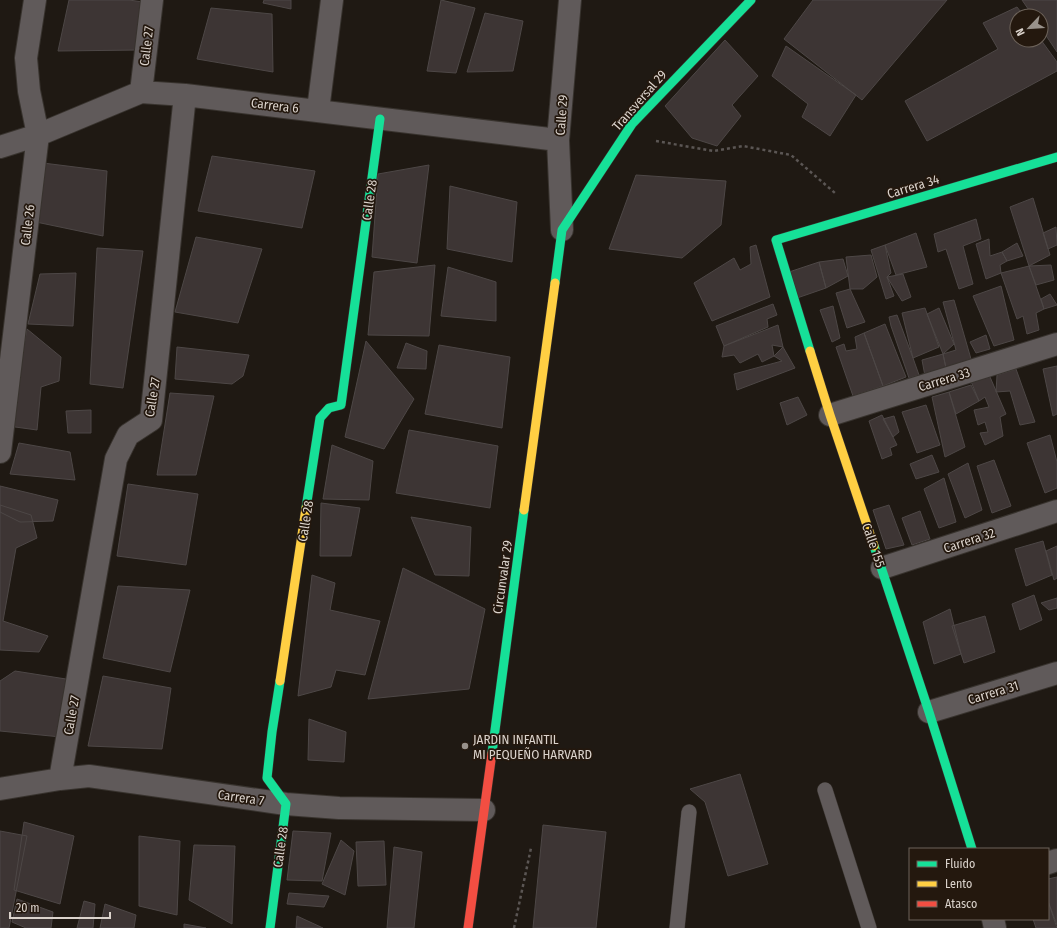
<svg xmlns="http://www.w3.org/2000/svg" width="1057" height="928" viewBox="0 0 1057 928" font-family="'Fira Sans Condensed',sans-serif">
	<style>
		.building { fill: #3d3534; stroke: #4d4746 }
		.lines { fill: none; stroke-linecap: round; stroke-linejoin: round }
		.lane-casing { stroke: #38332e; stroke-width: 16 }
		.street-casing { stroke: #38332e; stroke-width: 24 }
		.fast-casing { stroke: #38332e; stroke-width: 10 }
		.slow-casing { stroke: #38332e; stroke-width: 10 }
		.jam-casing { stroke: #38332e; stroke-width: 10 }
		.path { stroke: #5b5654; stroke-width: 2.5; stroke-dasharray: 3 3; stroke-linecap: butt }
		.lane { stroke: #605a5a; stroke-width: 15 }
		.street { stroke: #605a5a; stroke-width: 22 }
		.fast { stroke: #16e098; stroke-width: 9 }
		.slow { stroke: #ffcf43; stroke-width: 9 }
		.jam { stroke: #f24e42; stroke-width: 9 }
		.poi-dot { fill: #99928b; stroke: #24180e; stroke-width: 1.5 }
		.labels { text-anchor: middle; stroke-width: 3.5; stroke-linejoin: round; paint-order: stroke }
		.street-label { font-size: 13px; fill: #dbd3cc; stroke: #24180e }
		.poi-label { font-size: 13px; fill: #dbd3cc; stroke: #24180e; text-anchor: start }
	</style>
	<rect width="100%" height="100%" fill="#1f1913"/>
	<path class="building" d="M69,0H129L143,2L139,50L58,51Z
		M264,0H291V9L263,3Z
		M441,0L475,8L456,73L427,71Z
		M813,0H947L862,100L784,39Z
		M1022,0H1057V52L1041,28V16H1033Z
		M1017,7L1024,16H1017V40H1041L1057,62V71L927,141L905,101L998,49L983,23Z
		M211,8L272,14L273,72L197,59Z
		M485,13L523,21L513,71L467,72Z
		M725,40L758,76L732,105L741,116L717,146L692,138L665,106Z
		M786,46L856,95L830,136L802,117L808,104L772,76Z
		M212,156L315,171L302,228L198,211Z
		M43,163L107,171L103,236L36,222Z
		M429,165L417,263L372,257L378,174Z
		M636,175L726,181L721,225L682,258L609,249Z
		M450,186L517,202L512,262L447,249Z
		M1033,198L1050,255L1029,266L1010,207Z
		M976,219L981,239L963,246L973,284L959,289L946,249L938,252L934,234Z
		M1056,227L1057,245L1048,249L1043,233Z
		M916,233L927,267L896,275L885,245Z
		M196,237L262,249L238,323L175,312Z
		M989,239L990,256L1002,252L1007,261L1000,265L1001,273L986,279L976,244Z
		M1017,243L1023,256L1007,261L1002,252Z
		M756,245L770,297L712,321L694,283L734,258L740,270L751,264L750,247Z
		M885,245L891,273L887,277L894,296L886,299L871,250Z
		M97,248L143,251L123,388L90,384Z
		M871,255L877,277L863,289H850L846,257Z
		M843,259L848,276L826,288L819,262Z
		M819,262L826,288L797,298L789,272Z
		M435,265L429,336L368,335L374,272Z
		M1051,265L1054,280L1036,285L1029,266Z
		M1029,266L1044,309L1036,313L1039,330L1027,334L1023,316L1017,319L1001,273Z
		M448,267L496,282V321L441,316Z
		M76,273L73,326L28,324L40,274Z
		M903,274L911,297L902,301L887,277Z
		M1001,286L1014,340L994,346L973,296Z
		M850,289L865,322L847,328L836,293Z
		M1050,294L1057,305L1044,309L1041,299Z
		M954,300L971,359L946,368L943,354L956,350L943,302Z
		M773,304L777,315L767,319L768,327L724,346L716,326Z
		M833,306L840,338L832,342L820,310Z
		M925,308L939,347L913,358L902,313Z
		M939,308L954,344L943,354L927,314Z
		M897,315L913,358L919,375L909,378L891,326L889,317Z
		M885,324L906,377L883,386L864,333Z
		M778,325L783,347L772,345L774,356L762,362L758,354L740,363L734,355L722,357L724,346Z
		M27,329L61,357L59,381L41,387L37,430L8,426Z
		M864,333L883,386L853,396L836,347L844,344L846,351L857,349L855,337Z
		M986,335L990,349L976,353L970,342Z
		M366,341L414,399L384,449L345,437Z
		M406,343L427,351L426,369L397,368Z
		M439,345L510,357L502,428L425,414Z
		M177,347L249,355L243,376L232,384L175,379Z
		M783,347L795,368L737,390L734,374L782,361L774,356Z
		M943,354L946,368L925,376L922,360Z
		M1057,366V414L1053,416L1043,369Z
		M1016,369L1035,422L1020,425L1010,391L996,392L997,375Z
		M987,370L1006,414L1000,417L1003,436L985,445L980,433L988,432L985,422L978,425L974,410L989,407L985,397L979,401L970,379Z
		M971,385L979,401L956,414L949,392Z
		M949,392L965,447L945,457L932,397Z
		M170,393L214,396L196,475H157Z
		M798,397L807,415L787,425L780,403Z
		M926,405L940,445L917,453L902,412Z
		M91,410V433H68L66,411Z
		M882,415L897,445L890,448L892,455L882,459L869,421Z
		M894,416L899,432L893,437L883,419Z
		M409,430L498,446L490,508L396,493Z
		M1050,435L1057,462V488L1045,493L1027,443Z
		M19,443L70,452L75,480L10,474Z
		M332,445L373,461L369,500L323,499Z
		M932,455L939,472L916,479L910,464Z
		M994,460L1011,506L992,513L977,466Z
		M968,463L982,510L965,518L948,474Z
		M944,478L956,522L939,528L924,489Z
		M128,484L198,494L186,565L117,556Z
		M0,486L58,500L53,521L20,522L0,512Z
		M321,503L360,508L351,556H320Z
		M0,505L31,515L37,538L16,548L3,621L48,636L39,652L0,650Z
		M889,505L904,545L886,549L873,510Z
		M920,511L930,539L912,545L902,518Z
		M411,517L471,527L469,576L435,575Z
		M1043,541L1052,575L1026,586L1015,549Z
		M1057,546V578L1054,580L1046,551Z
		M403,568L485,609L469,689L368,699Z
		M312,575L335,583L330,610L380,621L365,675L336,670L331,687L298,696Z
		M118,586L190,590L170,672L103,658Z
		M1034,595L1042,620L1020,630L1012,604Z
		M1057,598V608L1049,610L1041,603Z
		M950,609L961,654L934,664L923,622Z
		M985,616L995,652L964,663L952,626Z
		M15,671L66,679L61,737L0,731V681Z
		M103,676L171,688L162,749L88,746Z
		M309,719L346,732L344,762L308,760Z
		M740,774L768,864L728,876L705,802L690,789Z
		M24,822L74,836L60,904L14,890Z
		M543,825L606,832L596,928H533Z
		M0,831L27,836L9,928H0Z
		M293,831L331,833L322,881L287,880Z
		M139,836L180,841L177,915L139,906Z
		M341,840L354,851L345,895L322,884Z
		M384,841L386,885L358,886L356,842Z
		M194,845L235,846L232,924L189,900Z
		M394,847L422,852L414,928H387Z
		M1057,877V925L1048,901V879Z
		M289,893L329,896L324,907L287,904Z
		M17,899L53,912L51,928H26L12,922Z
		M84,901L95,904L93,928H77Z
		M1048,901L1057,928H1036L1033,919H1048Z
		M105,904L136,915L134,928H100Z
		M297,916L323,928H296Z
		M184,924L206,928H184Z"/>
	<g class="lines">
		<defs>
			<path id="lane" d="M825,790L869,928
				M677,928L689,812"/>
			<path id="street" d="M141,92L152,0
				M318,110L332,0
				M0,147L38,135L141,92L185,95L558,140
				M562,230L558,140L570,0
				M830,415L1057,344
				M0,452L38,135L29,91L26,58L35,0
				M882,568L1057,511
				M929,712L1057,673
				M60,779L116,459L128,435L151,420L185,95
				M0,789L60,779L89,776L286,804L339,808L484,810
				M1048,863L1057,860
				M993,919L995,928"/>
			<path id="fast" d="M555,283L562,230L632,124L751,0
				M810,351L776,240L1057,157
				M306,508L320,418L329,408L341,405L380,119
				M874,546L929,712L972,849
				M492,753L524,510
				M270,928L286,804L267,778L272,732L280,681"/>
			<path id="slow" d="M810,351L830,415L874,546
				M524,510L555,283
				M280,681L306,508"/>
			<path id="jam" d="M468,928L492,753"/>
		</defs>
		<use href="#lane" class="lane-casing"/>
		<use href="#street" class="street-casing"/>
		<use href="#fast" class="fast-casing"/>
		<use href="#slow" class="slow-casing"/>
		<use href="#jam" class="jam-casing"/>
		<path class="path" d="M656,141L713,151L743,146L791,155L835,193
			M514,928L531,848"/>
		<use href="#lane" class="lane"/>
		<use href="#street" class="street"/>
		<use href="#fast" class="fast"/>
		<use href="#slow" class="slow"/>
		<use href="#jam" class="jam"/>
	</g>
	<circle class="poi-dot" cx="465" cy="746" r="4"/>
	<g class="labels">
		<g class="street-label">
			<text transform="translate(146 46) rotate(-83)" y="5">Calle 27</text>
			<text transform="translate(639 100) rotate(-49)" y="5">Transversal 29</text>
			<text transform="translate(275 105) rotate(7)" y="5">Carrera 6</text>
			<text transform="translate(561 115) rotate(-86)" y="5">Calle 29</text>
			<text transform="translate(913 186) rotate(-17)" y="5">Carrera 34</text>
			<text transform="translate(369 200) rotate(-82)" y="5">Calle 28</text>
			<text transform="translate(27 225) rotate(-83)" y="5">Calle 26</text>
			<text transform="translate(944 379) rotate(-17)" y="5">Carrera 33</text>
			<text transform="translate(152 397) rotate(-81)" y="5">Calle 27</text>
			<text transform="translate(305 521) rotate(-81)" y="5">Calle 28</text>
			<text transform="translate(969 540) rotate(-18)" y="5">Carrera 32</text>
			<text transform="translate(874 545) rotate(71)" y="5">Calle 155</text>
			<text transform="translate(502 577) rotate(-82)" y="5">Circunvalar 29</text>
			<text transform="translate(993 692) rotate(-17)" y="5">Carrera 31</text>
			<text transform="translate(71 715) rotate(-80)" y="5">Calle 27</text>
			<text transform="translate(241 797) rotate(8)" y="5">Carrera 7</text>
			<text transform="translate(280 847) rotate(-82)" y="5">Calle 28</text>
		</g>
		<g class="poi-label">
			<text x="473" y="744">JARDIN INFANTIL<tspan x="473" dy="15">MI PEQUEÑO HARVARD</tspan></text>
		</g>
	</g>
	<rect x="909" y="848" width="140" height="72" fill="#24180e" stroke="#6d635a"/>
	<rect x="917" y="861" width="20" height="6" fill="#16e098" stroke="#6d635a"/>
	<text x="945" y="868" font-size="12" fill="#dbd3cc">Fluido</text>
	<rect x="917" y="881" width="20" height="6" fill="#ffcf43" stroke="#6d635a"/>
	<text x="945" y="888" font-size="12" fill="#dbd3cc">Lento</text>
	<rect x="917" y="901" width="20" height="6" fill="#f24e42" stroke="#6d635a"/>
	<text x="945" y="908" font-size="12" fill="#dbd3cc">Atasco</text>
	<g transform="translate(1029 28) rotate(245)"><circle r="19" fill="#24180e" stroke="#6d635a"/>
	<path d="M0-3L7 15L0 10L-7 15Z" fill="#99928b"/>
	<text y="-6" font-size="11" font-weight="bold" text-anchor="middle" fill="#dbd3cc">N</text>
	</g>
	<path d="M10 912v6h100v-6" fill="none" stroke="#dbd3cc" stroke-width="2"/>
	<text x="16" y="912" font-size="12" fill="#dbd3cc" stroke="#24180e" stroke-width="3" paint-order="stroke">20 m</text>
</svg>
